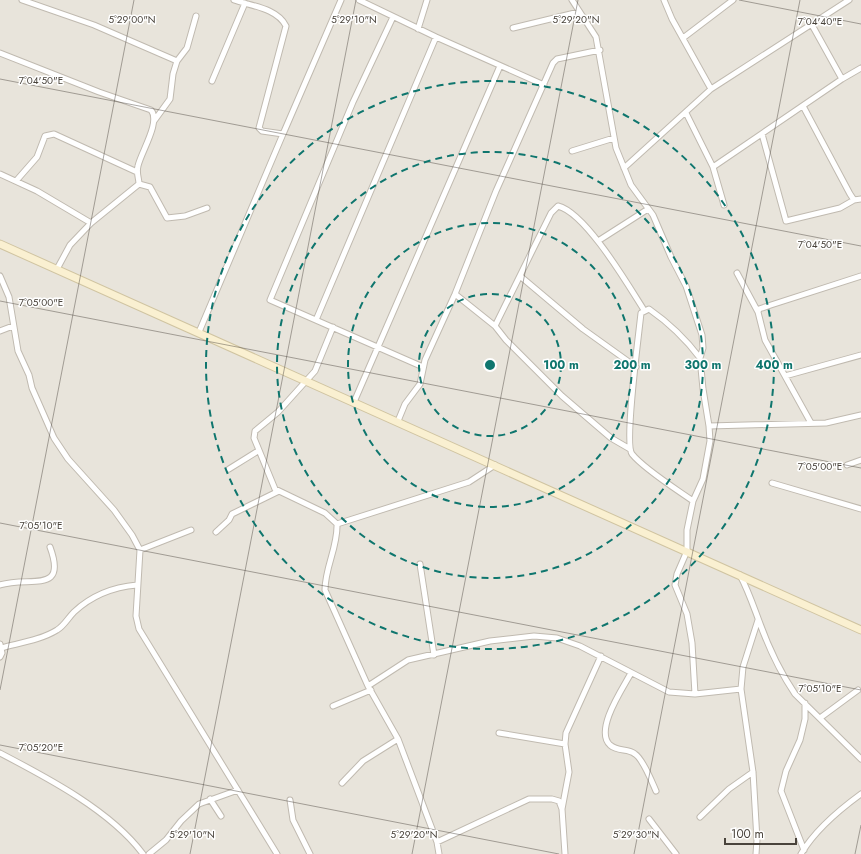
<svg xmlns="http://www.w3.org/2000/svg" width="861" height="854" viewBox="0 0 861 854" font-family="Jost,sans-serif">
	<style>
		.residential { fill: #e8e4db }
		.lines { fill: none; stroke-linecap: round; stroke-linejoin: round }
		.minor-casing { stroke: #c0bab0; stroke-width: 7 }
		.secondary-casing { stroke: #d0c4a1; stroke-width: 9 }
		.minor { stroke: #fff; stroke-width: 5 }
		.secondary { stroke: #faf0d1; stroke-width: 7 }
		.ticks { fill: none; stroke: #49433b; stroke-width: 1; stroke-opacity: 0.45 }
		.ring { fill: none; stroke: #0f766e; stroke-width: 2; stroke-dasharray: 7 5 }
		.ticks-label { font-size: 10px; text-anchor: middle; fill: #49433b; stroke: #fff; stroke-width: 3; stroke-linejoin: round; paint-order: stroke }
		.centre { fill: #0f766e; stroke: #fff; stroke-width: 2 }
		.ring-label { font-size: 12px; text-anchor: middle; font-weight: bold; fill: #0f766e; stroke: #fff; stroke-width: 3; stroke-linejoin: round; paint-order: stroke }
	</style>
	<rect width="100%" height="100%" fill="#f5f2ed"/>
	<path class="residential" d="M0,0H861V854H0Z"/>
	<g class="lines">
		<defs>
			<path id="minor" d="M22,0L94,25L177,61
				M359,0L436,37L544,85
				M572,0L596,37L616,148L631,185L653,215L671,257L686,286L702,335L703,348L700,358L703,389L709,426
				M664,0L672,19L711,89
				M393,17L353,102L270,300L423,367
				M812,25L842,79
				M513,28L579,12
				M418,29L427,0
				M683,38L733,0
				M0,53L99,92L151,110C161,122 141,152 138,166C136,173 139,178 139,184L91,223L70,245L57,269
				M212,81L245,3
				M803,106L850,194L854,200L861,199
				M686,113L713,167
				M154,121L170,99L173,74L177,61L187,48L196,16
				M283,134L341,0
				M762,134L786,221L840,208L854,200
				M572,151L614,138
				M624,168L711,89L849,0
				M0,174L37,191L91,223
				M16,181L37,157L45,136L54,134L137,172
				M139,184L150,187L167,218L185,216L207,208
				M724,205L713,167L842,79L861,68
				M598,241L648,209
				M737,273L758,312
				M0,276L9,297L18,351L29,375L32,388L54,438L68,459L114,510L132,535L140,550L136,616L139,629L277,854
				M520,276L583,329L636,367
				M455,294L495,326L506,340L562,396L611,438L630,449
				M316,320L436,37
				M495,326L551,213L558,206C586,213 628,285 644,310
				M333,327L315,371L278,412L255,431L254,438L275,489L325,513L337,524C338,547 325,567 325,590L368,686L398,739L437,842L439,854
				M0,331L13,326
				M199,332L283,134L262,131L259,128L286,26C277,8 251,6 234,0
				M785,376L861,355
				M354,402L500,66
				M398,421L405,404L420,384L425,360L455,294L496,191L553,63L557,59L600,50
				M811,423L765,340L758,312L759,309L771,305L861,276
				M847,465L861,460
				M229,469L258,451
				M772,483L861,509
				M693,501C676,489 644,469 632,454C624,444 639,333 641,313L649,309C669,323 685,338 700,358
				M337,524L469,482L495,465
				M216,532L229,520L232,514L279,491
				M140,550L191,530
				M420,564L434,655
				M740,575C748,590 753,605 759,621C768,646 780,672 795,694L861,759
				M0,585C28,575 68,596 50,547
				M0,644L2,653L0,657
				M1,648C19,643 41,640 57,630C64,626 68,618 74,612C91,596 114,587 137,585
				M631,673C623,688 594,730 610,745C618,752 628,748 635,754C643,759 652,782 656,791
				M368,686L408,660L490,641L534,636L557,638L580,646L669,692L695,694L741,689
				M695,694L692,643L687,614L675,585L677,574L687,551V530L693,501L703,479L710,441L709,426L826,423L861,415
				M333,706L371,690
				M820,718L858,690
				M499,733L565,744
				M0,753C48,778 111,811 143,854
				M342,783L363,761L398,739
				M210,799L221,816
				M290,800L293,820L310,854
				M562,809L569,772L565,744L566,733L601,656
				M700,817L729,789L753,772
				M649,819L676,854
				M437,842L529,799H552L559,801L562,809L565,854
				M804,850L781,791L786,771L800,740L805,719V703
				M149,854L166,840L181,821L199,804L238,790
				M756,854L757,840L753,772L741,689L743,667L758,620
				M801,854C815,830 839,810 861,794"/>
			<path id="secondary" d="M0,244L861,630"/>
		</defs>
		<use href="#minor" class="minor-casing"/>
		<use href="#secondary" class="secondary-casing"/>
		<use href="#minor" class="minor"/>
		<use href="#secondary" class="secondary"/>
	</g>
	<path class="ticks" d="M739,0L861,24M0,79L861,246M0,301L861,468M0,523L861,690M0,690L134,0M0,745L559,854M190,854L356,0M412,854L578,0M634,854L800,0M855,854L861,825"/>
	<g class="ring">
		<circle cx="490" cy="365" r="71"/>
		<circle cx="490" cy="365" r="142"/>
		<circle cx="490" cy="365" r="213"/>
		<circle cx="490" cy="365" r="284"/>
	</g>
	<g class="ticks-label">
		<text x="132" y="23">5°29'00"N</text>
		<text x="354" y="23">5°29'10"N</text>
		<text x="576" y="23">5°29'20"N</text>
		<text x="820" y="25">7°04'40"E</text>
		<text x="41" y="84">7°04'50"E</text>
		<text x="820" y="248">7°04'50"E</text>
		<text x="41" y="306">7°05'00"E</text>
		<text x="820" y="470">7°05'00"E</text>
		<text x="41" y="529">7°05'10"E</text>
		<text x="820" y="692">7°05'10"E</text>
		<text x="41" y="751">7°05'20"E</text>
		<text x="192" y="838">5°29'10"N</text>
		<text x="414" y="838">5°29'20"N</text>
		<text x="636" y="838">5°29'30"N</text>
	</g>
	<circle cx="490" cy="365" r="6" class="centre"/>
	<g class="ring-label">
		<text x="561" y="369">100 m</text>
		<text x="632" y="369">200 m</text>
		<text x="703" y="369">300 m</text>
		<text x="774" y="369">400 m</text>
	</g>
	<path d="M725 838v6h71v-6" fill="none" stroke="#49433b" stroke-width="2"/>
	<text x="731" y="838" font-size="12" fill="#49433b" stroke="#ffffff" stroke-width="3" paint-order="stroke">100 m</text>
</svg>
